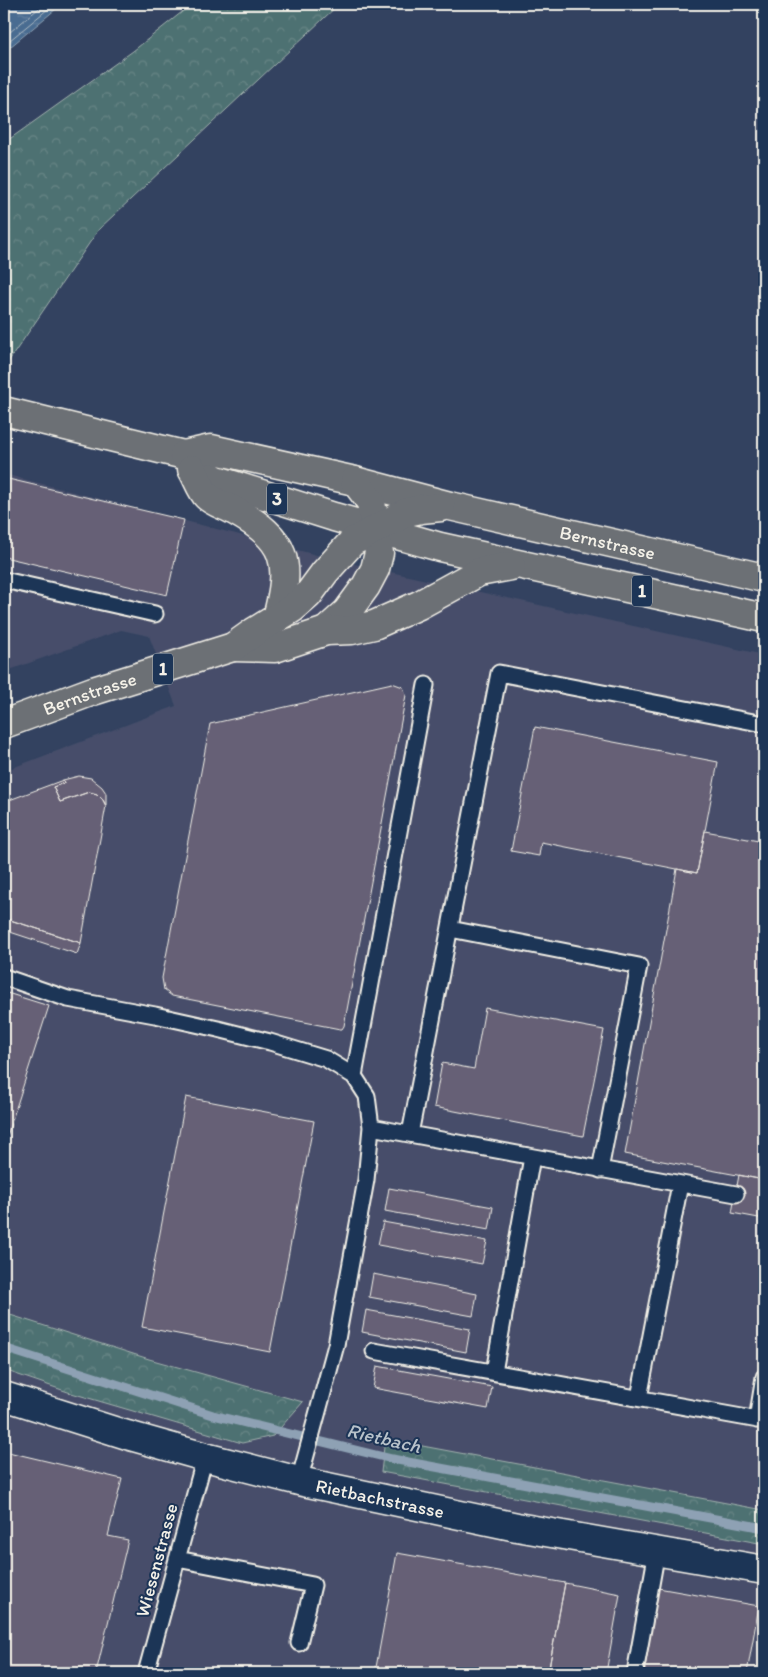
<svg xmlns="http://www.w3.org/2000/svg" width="768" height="1677" viewBox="0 0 768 1677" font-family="Itim,sans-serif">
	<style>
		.built { fill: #464e6a }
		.forest { fill: url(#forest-crowns); stroke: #a1b1ad }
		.water { fill: url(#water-ripples); stroke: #8ea1b4 }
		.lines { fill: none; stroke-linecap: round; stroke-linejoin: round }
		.shore { stroke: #b0bcc5; stroke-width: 1 }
		.stream { stroke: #8ea1b4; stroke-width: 9 }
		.building { fill: #666076; stroke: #f4f1e8 }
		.lane-casing { stroke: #f4f1e8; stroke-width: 19 }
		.street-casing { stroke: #f4f1e8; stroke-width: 31 }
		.primary-casing { stroke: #f4f1e8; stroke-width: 31 }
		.lane { stroke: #1d3557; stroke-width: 15 }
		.street { stroke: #1d3557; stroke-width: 28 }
		.primary { stroke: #6c6f75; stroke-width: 28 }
		.labels { text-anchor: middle; stroke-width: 4; stroke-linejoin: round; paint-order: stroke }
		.shield { fill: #1d3557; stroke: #b4b9bc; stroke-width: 1 }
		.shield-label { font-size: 18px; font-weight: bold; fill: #f4f1e8 }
		.street-label { font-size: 19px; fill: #f4f1e8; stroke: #1d3557 }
		.water-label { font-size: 20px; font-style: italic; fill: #b8c2ca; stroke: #1d3557 }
	</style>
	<defs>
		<pattern id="forest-crowns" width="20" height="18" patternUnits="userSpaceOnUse" patternTransform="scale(1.25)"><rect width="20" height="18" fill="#4e7172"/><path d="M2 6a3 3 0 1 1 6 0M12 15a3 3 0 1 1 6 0" fill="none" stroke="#688686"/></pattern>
		<pattern id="water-ripples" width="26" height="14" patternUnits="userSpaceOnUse" patternTransform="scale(1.25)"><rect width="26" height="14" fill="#4a6c91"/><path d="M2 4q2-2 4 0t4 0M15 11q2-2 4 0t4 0" fill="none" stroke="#6581a0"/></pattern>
	</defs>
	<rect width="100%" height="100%" fill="#334260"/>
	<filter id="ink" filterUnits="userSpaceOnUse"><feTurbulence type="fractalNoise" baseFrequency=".02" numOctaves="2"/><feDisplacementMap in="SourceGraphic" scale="10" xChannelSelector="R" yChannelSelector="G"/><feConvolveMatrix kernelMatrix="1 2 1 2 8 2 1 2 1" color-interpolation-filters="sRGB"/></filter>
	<g filter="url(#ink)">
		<path class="built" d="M4,474L332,559L764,655V1673H4V771L176,706L149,636L121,630L4,672Z"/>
		<path class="forest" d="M192,4H339L99,229L4,368V143L133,51Z
			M4,1313L149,1359L303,1402L273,1436L242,1443L68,1392L4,1370Z
			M385,1439L764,1510V1544L381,1472Z"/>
		<path class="water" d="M4,4H62L4,52Z"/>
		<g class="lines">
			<path class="shore" d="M4,37L44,4
				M4,45L54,4"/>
			<path class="stream" d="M4,1348L213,1415L392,1459L764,1528"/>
		</g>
		<path class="building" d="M4,478L184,520L167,595L4,557Z
			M392,683L403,687L406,695L344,1026L342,1029H340L172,996L164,990L162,978L210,724Z
			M535,727L718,762L697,873L541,842L539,856L511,851Z
			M79,776L91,778L102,787L106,793V806L103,800L97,794L89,792L60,802L53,787L64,783L63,780Z
			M63,780L64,783L53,787L60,802L89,792L97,794L103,800L106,806L81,943L4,918V802Z
			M705,831L764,842V1180L625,1154L677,869L697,873Z
			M4,918L81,943L77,954L4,930Z
			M4,992L49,1006L4,1145Z
			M485,1008L604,1030L583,1136L434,1107L442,1063L474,1069Z
			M186,1097L314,1121L270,1352L142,1327Z
			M739,1175L764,1180V1219L732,1213Z
			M389,1188L493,1207L489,1230L385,1211Z
			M383,1222L487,1241L482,1264L378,1245Z
			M373,1274L477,1294L473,1316L369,1297Z
			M366,1310L470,1329L466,1352L362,1332Z
			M377,1366L492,1387L488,1409L373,1388Z
			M4,1451L122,1479L108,1536L128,1540L96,1673H4Z
			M397,1553L565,1583L548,1673H375Z
			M565,1583L620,1594L606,1673H548Z
			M658,1588L759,1606L747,1673H644Z"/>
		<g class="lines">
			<defs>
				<path id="lane" d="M4,580L155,614
					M450,929L639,966L600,1170
					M4,977L68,999L155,1015L218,1029L270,1042L326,1059L354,1076L367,1096L371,1127L366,1180L336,1345L299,1481
					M354,1076L426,685
					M371,1127L736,1194
					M410,1134L499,673L764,724
					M374,1351L764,1421
					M494,1372L532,1157
					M639,1398L680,1184
					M757,1420L764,1377
					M177,1559L313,1585L299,1643
					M146,1673L205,1457
					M635,1673L657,1551"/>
				<g id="street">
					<path id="s1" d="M4,1396L127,1435L205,1457L299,1481L517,1527L764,1570"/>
				</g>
				<g id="primary">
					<path d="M4,411L184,455L214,479L334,517L440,547L764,618"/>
					<path id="s2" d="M184,455L211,449L355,481L450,506L764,578"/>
					<path d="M192,469C197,477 201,490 207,496C214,503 227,506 235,511C287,540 292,561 277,618"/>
					<path d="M326,631L347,612L366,586L375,569L379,553L371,502L355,481"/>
					<path d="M233,647L275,648L326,631L352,630L374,625L419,605L479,572L511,566"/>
					<path id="s3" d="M4,724L93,691L233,647L254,632L293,608L308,595L325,572L352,542L407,512L421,509L441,507"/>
				</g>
			</defs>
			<use href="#lane" class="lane-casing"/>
			<use href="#street" class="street-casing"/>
			<use href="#primary" class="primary-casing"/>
			<use href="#lane" class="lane"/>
			<use href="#street" class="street"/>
			<use href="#primary" class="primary"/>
		</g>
	</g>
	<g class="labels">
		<g class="shield">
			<rect x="267" y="483.5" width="20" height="31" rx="4"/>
			<rect x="632" y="575.5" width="20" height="31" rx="4"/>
			<rect x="153" y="653.5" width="20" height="31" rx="4"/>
		</g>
		<g class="shield-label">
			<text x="277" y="505">3</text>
			<text x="642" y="597">1</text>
			<text x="163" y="675">1</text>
		</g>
		<g class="street-label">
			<text dy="7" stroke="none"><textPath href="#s2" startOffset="435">Bernstrasse</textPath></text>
			<text dy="7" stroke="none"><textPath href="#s3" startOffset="91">Bernstrasse</textPath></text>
			<text dy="7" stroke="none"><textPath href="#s1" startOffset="390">Rietbachstrasse</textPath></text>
			<text transform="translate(156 1560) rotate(-75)" y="7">Wiesenstrasse</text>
		</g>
		<g class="water-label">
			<text transform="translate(384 1438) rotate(13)" y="7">Rietbach</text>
		</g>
	</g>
	<rect width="768" height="1677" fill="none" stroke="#1d3557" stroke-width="20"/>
	<rect x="10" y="10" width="748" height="1657" fill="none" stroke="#f4f1e8" stroke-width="2" filter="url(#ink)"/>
</svg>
